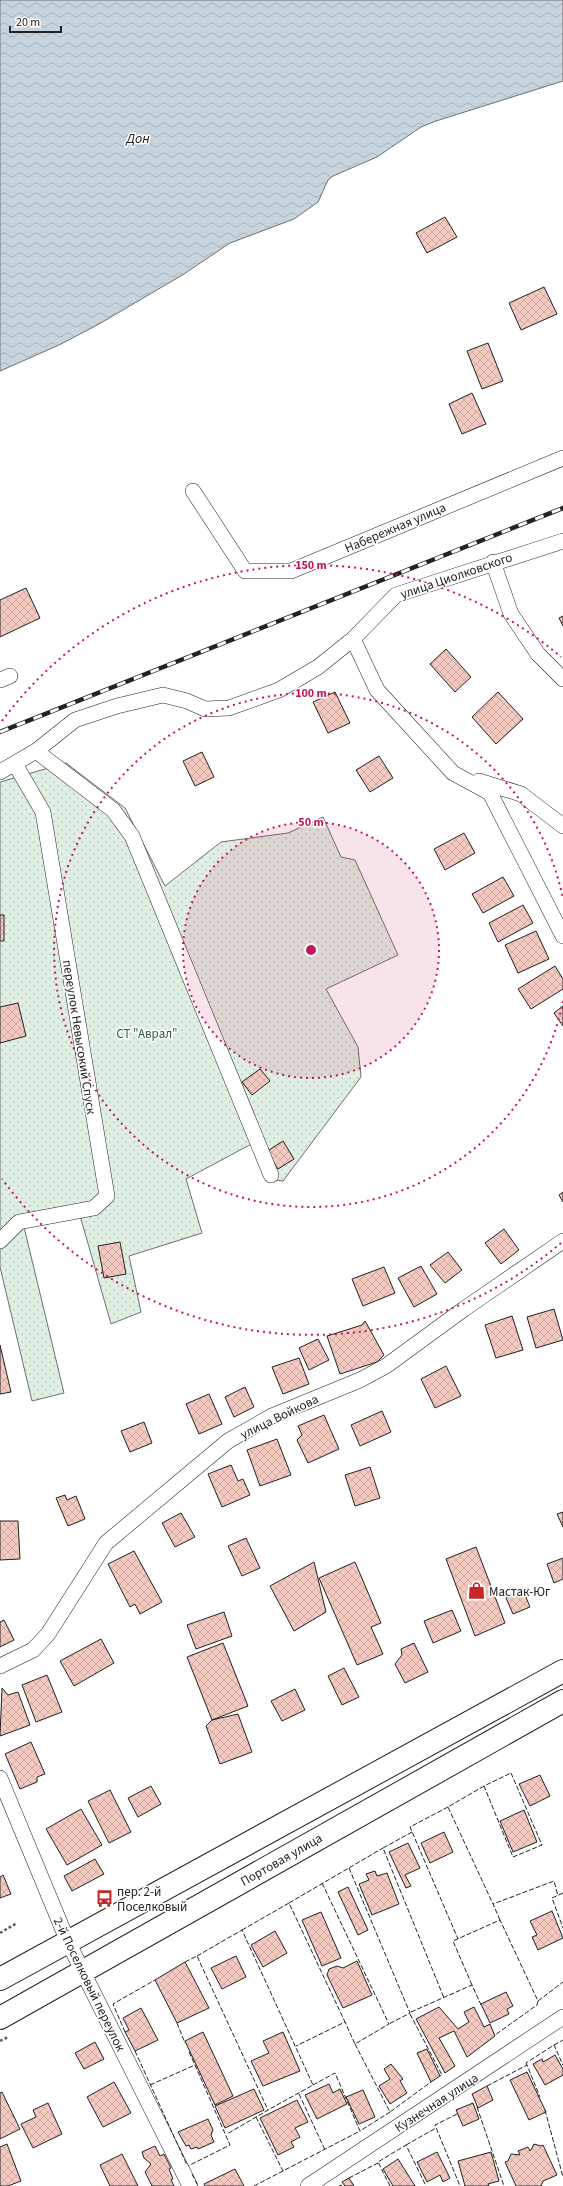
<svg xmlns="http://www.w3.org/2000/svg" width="563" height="2186" viewBox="0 0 563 2186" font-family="'Source Sans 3',sans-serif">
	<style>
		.park { fill: url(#park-dots); stroke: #6f6f6f }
		.water { fill: url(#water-waves); stroke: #6f6f6f }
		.building { fill: url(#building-cross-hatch); stroke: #222 }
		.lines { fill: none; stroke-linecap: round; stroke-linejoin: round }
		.minor-casing { stroke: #222; stroke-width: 16 }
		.primary-casing { stroke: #222; stroke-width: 24 }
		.path { stroke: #646464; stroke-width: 2.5; stroke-dasharray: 3 2; stroke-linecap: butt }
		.minor { stroke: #fff; stroke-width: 15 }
		.primary { stroke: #fff; stroke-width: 22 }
		.rail-casing { stroke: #222; stroke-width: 4.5 }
		.rail { stroke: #fff; stroke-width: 3; stroke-dasharray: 9; stroke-linecap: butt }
		.fence { stroke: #222; stroke-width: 1; stroke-dasharray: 5 2; stroke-linecap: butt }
		.ring { fill: none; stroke: #c2185b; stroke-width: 2; stroke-dasharray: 2 4 }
		.labels { text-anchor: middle; stroke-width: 3; stroke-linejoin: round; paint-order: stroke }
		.street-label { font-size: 13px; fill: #222; stroke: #fff }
		.park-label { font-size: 13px; fill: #2f5e38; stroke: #fff }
		.poi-label { font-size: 13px; fill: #222; stroke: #fff; text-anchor: start }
		.water-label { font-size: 14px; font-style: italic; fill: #222; stroke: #fff }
		.centre { fill: #c2185b; stroke: #fff; stroke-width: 2 }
		.ring-label { font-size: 12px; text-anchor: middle; font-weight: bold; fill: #c2185b; stroke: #fff; stroke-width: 3; stroke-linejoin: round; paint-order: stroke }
	</style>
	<defs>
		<pattern id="park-dots" width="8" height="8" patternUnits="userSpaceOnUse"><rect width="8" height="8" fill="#e0efe3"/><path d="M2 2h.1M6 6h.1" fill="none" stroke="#c0cdc2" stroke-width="1.8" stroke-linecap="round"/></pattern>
		<pattern id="water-waves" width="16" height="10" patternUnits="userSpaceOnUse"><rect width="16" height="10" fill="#c7d3dd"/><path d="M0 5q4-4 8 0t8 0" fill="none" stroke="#abb5bd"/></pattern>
		<pattern id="building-cross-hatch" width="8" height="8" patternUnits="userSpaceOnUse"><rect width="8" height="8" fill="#f3c9c0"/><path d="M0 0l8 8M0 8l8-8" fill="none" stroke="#d0aca5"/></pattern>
	</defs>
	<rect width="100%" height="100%" fill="#fff"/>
	<path class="park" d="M66,763L125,808L165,886L221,842L288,833L323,817L341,857L355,860L398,955L326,989L358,1047L361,1077L283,1181L276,1180L257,1141L186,1179L202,1233L129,1256L141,1312L111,1324L79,1212L24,1227L64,1393L32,1401L0,1267V782Z"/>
	<path class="water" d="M0,0H563V81L436,121L421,127L377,157L333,176L328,180L318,202L294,219L230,243L184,274L99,324L59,345L0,371Z"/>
	<path class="building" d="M445,217L457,237L427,253L416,233Z
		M544,287L557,314L521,330L509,303Z
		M488,343L503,381L482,389L467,351Z
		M472,393L486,424L462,434L449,404Z
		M26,588L40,618L0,637V600Z
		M563,616V626L559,618Z
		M446,649L471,677L455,692L430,664Z
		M335,692L350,723L328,733L313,702Z
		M498,692L523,719L496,744L472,717Z
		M202,752L214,777L195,786L183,761Z
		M379,756L393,778L370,792L356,770Z
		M464,833L475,853L445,870L434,849Z
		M503,877L514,896L483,913L472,894Z
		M523,905L533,923L498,942L489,923Z
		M0,915H4V941H0Z
		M536,931L549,959L518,973L505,945Z
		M555,966L563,979V989L531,1009L518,989Z
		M18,1003L26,1036L0,1043V1007Z
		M563,1006V1026L554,1013Z
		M260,1069L270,1081L252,1095L242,1082Z
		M283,1141L294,1159L278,1169L266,1152Z
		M563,1192V1202L559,1195Z
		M504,1229L519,1250L501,1264L485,1243Z
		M120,1242L126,1274L104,1278L98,1246Z
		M448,1252L462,1270L445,1283L430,1265Z
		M421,1266L437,1294L414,1307L398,1278Z
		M384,1267L395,1293L363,1306L352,1279Z
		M554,1309L563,1340L536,1348L527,1317Z
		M512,1316L523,1350L496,1358L485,1325Z
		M365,1321L384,1355L377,1362L340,1374L327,1336L362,1325Z
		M318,1339L329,1360L309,1370L299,1348Z
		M0,1345L11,1392L0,1394Z
		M299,1358L309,1384L283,1394L272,1367Z
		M446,1366L461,1396L435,1408L421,1379Z
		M245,1387L254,1407L234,1417L225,1397Z
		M209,1394L222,1424L199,1434L186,1404Z
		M382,1411L391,1432L360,1446L351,1425Z
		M324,1415L339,1449L308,1463L297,1440L302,1435L298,1426Z
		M144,1422L152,1443L130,1452L121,1431Z
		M277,1439L291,1475L260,1486L247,1450Z
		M231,1465L238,1481L243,1479L250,1495L222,1507L208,1474Z
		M370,1467L380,1498L355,1506L345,1475Z
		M65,1495L67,1500L76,1496L85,1519L68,1526L56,1498Z
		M563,1512V1527L557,1514Z
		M181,1513L195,1537L175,1547L162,1523Z
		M0,1521H18L20,1559L0,1560Z
		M246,1538L260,1568L242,1576L228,1546Z
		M476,1547L505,1623L475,1636L446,1559Z
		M134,1551L162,1602L140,1614L135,1604L130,1607L108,1564Z
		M563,1558V1579L554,1583L547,1564Z
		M314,1562L326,1612L294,1631L270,1586Z
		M355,1562L381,1623L371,1627L383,1654L357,1665L319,1578Z
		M523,1590L530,1607L513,1614L506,1598Z
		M452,1610L461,1631L433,1643L424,1621Z
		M224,1612L232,1636L196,1649L187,1625Z
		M4,1620L14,1640L0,1647V1622Z
		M101,1639L114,1663L74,1686L60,1661Z
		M223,1643L248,1706L212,1720L187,1657Z
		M414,1643L428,1672L405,1683L395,1664L402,1655L401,1649Z
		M344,1668L359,1697L342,1705L328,1676Z
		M47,1675L62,1712L36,1722L22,1685Z
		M2,1688L8,1695L18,1692L30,1725L0,1736Z
		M295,1689L305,1710L282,1721L271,1701Z
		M238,1714L252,1752L220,1764L206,1726L212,1720Z
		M31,1742L45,1774L37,1777V1782L20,1789L5,1754Z
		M540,1775L550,1796L530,1806L519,1784Z
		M151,1786L161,1804L138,1817L128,1798Z
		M110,1790L131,1832L109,1843L88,1801Z
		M81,1809L102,1845L67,1865L46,1829Z
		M524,1810L537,1842L513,1852L500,1821Z
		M444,1832L453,1852L430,1863L421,1843Z
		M408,1843L420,1868L405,1875L411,1886L406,1888L389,1852Z
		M95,1859L104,1874L72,1891L64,1876Z
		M375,1871L377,1876L387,1873L399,1904L372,1915L359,1884L369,1880L366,1874Z
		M3,1875L11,1894L0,1898V1877Z
		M348,1887L368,1930L358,1935L338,1892Z
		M552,1911L563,1938L538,1950L532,1937L537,1935L530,1921Z
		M321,1912L341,1958L322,1966L302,1920Z
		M275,1931L287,1953L263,1967L251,1945Z
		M236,1956L246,1977L222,1989L211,1968Z
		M357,1961L372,1995L343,2008L327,1975L329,1969L337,1966L343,1968Z
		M185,1962L209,2008L177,2023L155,1980Z
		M506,1992L513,2006L507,2009L509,2014L490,2023L481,2004Z
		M439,2007L458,2029L469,2022L464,2012L474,2007L484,2027L490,2024L495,2036L467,2057L454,2031L439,2038L455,2066L445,2073L416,2019Z
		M141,2008L158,2040L135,2051L125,2032L129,2030L123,2018Z
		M203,2032L233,2096L215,2105L185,2041Z
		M283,2032L300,2071L263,2086L251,2061L269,2053L263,2041Z
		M95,2042L104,2059L84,2069L75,2053Z
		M427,2049L440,2076L431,2082L417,2053Z
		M555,2055L563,2069V2075L545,2085L533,2064L542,2059L543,2062Z
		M391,2064L403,2079L400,2081L407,2093L390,2104L379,2086L390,2079L384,2069Z
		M527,2072L546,2112L529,2120L510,2080Z
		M114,2082L131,2113L103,2127L87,2097Z
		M329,2084L333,2093L340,2089L347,2104L317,2119L305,2095Z
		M487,2086L493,2100L478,2108L472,2094Z
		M254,2089L264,2110L225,2128L215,2106Z
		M363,2090L375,2117L359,2124L346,2097Z
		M2,2092L20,2129L0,2139V2093Z
		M297,2100L308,2122L295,2128L300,2137L291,2142L294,2147L278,2155L260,2118Z
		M48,2103L62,2134L33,2148L21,2124L36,2117L33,2110Z
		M473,2103L479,2119L463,2126L456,2110Z
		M208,2119L213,2130L211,2135L214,2142L198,2149L197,2147L191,2149L189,2145L186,2146L178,2132Z
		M7,2144L21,2181L8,2186H0V2147Z
		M534,2144L541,2146L543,2145L557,2175L543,2181L541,2186H516L505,2162L508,2161L511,2154L520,2155L518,2151L528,2147L530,2151L531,2150Z
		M155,2146L160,2156L164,2154L171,2168L169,2169L173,2179L171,2180L174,2186H152L145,2172L151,2164L144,2158L142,2152Z
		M437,2152L450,2178L443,2182L440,2175L427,2182L417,2162Z
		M491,2152L499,2181L488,2184L489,2186H465L458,2161Z
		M122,2154L138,2186H110L100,2165Z
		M398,2159L415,2186H393L383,2169Z
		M235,2169L244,2186H205L204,2184Z
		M349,2178L354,2186H345L342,2182Z"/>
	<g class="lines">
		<defs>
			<path id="minor" d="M193,491L245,571H291L563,458
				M493,562L511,614L538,654L563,679
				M353,639L377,690L453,773L490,793L563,936
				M0,680L10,676
				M36,751L113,810L132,836L271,1175
				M0,772L36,751L75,720L117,706L163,695L187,701L205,709L229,708L279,690L318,667L353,639L396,595L563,541
				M479,781L521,794L563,826
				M0,1241L19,1222L94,1208L107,1196L43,812L15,764
				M0,1666L33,1650L48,1634L106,1543L228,1441L272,1416L360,1380L386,1366L464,1309L563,1241
				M0,1778L68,1942L190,2186
				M308,2186L563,2017"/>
			<path id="primary" d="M0,1979L563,1671
				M0,2018L563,1701"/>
		</defs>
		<use href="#minor" class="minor-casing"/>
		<use href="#primary" class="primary-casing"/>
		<path class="path" d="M0,1933L17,1923
			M0,2041L8,2037"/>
		<use href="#minor" class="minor"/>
		<use href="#primary" class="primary"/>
		<defs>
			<path id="rail" d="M0,732L563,508"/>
		</defs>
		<use href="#rail" class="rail-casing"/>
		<use href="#rail" class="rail"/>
		<path class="fence" d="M511,1773L542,1845L513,1857L484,1786Z
			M484,1786L448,1807L493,1904
			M448,1807L410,1827L458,1939
			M412,1832L383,1848L444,1998
			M349,1868L410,2013L389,2024
			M322,1883L389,2024L355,2044L345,2022
			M563,1893L552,1898L563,1928
			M289,1903L383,1848
			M500,1920L493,1904L554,1881L558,1896
			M242,1930L289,1903L345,2022L296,2046
			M197,1956L242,1930L313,2085L268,2110
			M185,1962L197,1956L268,2110L227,2134
			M472,1985L453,1941L500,1920L538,2001L537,2005L495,2035
			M538,2001L563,1982
			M411,2012L472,1985L482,2007
			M410,2014L442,2075L440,2076
			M177,2023L185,2043
			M125,2032L113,2004L155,1980
			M355,2044L390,2112L431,2082
			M554,2045L563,2040
			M135,2051L187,2165
			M189,2052L195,2065
			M527,2065L526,2063L554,2045L563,2065
			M150,2085L195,2065L230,2145L188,2166
			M313,2085L335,2073L360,2131L390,2112
			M487,2086L527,2065L540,2097
			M299,2094L325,2150
			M477,2107L504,2186
			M545,2110L563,2177
			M457,2114L435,2125L460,2186
			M256,2117L283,2171
			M406,2145L436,2128
			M192,2174L198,2186
			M349,2178L378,2163
			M254,2186L360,2131
			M339,2186L342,2185
			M390,2186L378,2162L406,2145L426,2186"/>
	</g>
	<circle cx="311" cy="950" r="128" fill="#c2185b" fill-opacity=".12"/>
	<g class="ring">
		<circle cx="311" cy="950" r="128"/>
		<path d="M563 1001A257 257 0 1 1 563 899"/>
		<path d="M561 1243A385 385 0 0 1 2 1179M2 721A385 385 0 0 1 561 657"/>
	</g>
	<defs>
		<symbol id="shop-bare" viewBox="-9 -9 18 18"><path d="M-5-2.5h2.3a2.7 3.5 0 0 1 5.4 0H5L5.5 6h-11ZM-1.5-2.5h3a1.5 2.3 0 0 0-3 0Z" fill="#c62828" stroke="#fff" stroke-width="2.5" paint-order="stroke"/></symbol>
		<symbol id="bus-bare" viewBox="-9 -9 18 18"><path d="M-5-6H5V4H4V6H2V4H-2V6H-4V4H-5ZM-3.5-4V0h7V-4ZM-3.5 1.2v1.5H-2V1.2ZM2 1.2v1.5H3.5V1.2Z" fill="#c62828" stroke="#fff" stroke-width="2.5" paint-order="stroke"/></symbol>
	</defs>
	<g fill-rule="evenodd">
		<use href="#shop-bare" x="464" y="1578" width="25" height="25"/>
		<use href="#bus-bare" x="92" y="1886" width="25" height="25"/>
	</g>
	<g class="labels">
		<g class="street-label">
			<text transform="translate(395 527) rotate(-23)" y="5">Набережная улица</text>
			<text transform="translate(456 575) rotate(-19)" y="5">улица Циолковского</text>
			<text transform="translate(80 1037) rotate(81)" y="5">переулок Невысокий Спуск</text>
			<text transform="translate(279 1416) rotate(-26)" y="5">улица Войкова</text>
			<text transform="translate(281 1859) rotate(-30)" y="5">Портовая улица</text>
			<text transform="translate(90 1984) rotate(64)" y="5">2-й Поселковый переулок</text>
			<text transform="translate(436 2102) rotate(-33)" y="5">Кузнечная улица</text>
		</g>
		<g class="park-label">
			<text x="147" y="1038">СТ "Аврал"</text>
		</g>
		<g class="poi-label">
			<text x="489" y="1596">Мастак-Юг</text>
			<text x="117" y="1896">пер. 2-й<tspan x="117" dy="15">Поселковый</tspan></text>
		</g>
		<g class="water-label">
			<text x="138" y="143">Дон</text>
		</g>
	</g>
	<circle cx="311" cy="950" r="6" class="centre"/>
	<g class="ring-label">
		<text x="311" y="569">150 m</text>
		<text x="311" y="697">100 m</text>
		<text x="311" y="826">50 m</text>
	</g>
	<path d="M10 26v6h51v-6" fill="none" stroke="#222222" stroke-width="2"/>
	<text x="16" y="26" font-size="12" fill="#222222" stroke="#ffffff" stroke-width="3" paint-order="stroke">20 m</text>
</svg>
